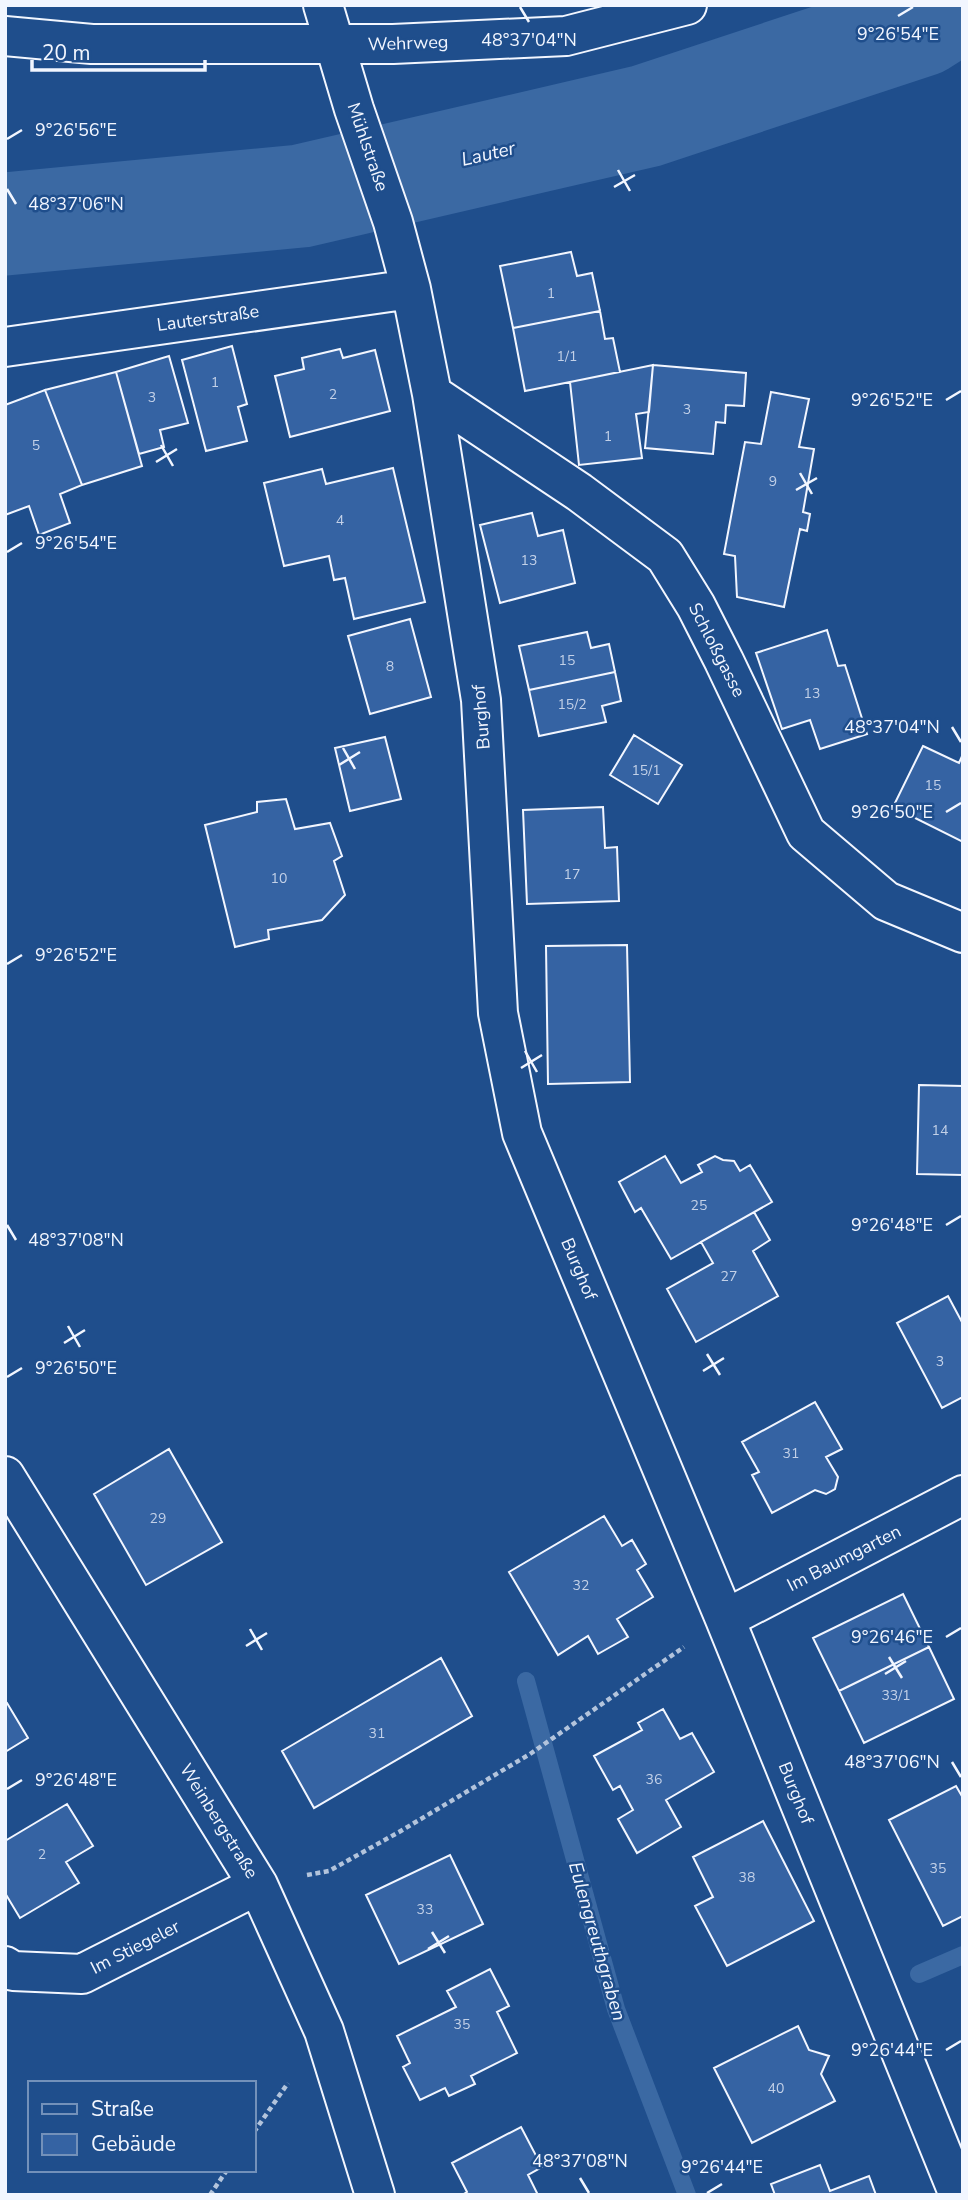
<svg xmlns="http://www.w3.org/2000/svg" width="968" height="2200" viewBox="0 0 968 2200" font-family="'Nunito Sans',sans-serif">
	<style>
		.lines { fill: none; stroke-linecap: round; stroke-linejoin: round }
		.stream { stroke: #3b69a3; stroke-width: 18 }
		.river { stroke: #3b69a3; stroke-width: 103 }
		.building { fill: #3563a3; stroke: #f2f6ff; stroke-width: 2 }
		.minor-casing { stroke: #f2f6ff; stroke-width: 42 }
		.path { stroke: #b3c4dc; stroke-width: 4.5; stroke-dasharray: 5 3.5; stroke-linecap: butt }
		.minor { stroke: #1f4e8c; stroke-width: 38 }
		.ticks { fill: none; stroke: #f2f6ff; stroke-width: 2.5 }
		.labels { text-anchor: middle; stroke-width: 5; stroke-linejoin: round; paint-order: stroke }
		.number-label { font-size: 14px; fill: #c3d1e8 }
		.street-label { font-size: 18px; fill: #f2f6ff; stroke: #1f4e8c }
		.water-label { font-size: 19px; font-style: italic; fill: #f2f6ff; stroke: #1f4e8c }
		.ticks-label { font-size: 18px; text-anchor: middle; fill: #f2f6ff; stroke: #1f4e8c; stroke-width: 5; stroke-linejoin: round; paint-order: stroke }
	</style>
	<rect width="100%" height="100%" fill="#1f4e8c"/>
	<g class="lines">
		<path class="stream" d="M526,1681L616,2009L687,2195
			M919,1974L963,1955"/>
		<path class="river" d="M5,224L301,196L646,116L921,25L953,5"/>
	</g>
	<path class="building" d="M571,252L577,276L592,273L600,311L513,328L500,266Z
		M600,311L605,339L613,338L620,372L525,391L513,328Z
		M232,346L247,404L238,407L247,441L206,451L182,360Z
		M340,349L343,358L375,350L390,411L290,437L275,376L304,369L302,358Z
		M169,356L188,423L160,430L164,447L139,454L116,372Z
		M653,365L649,412L636,414L642,458L579,465L570,382Z
		M653,365L746,373L744,406L726,405L725,423L716,422L713,454L645,448Z
		M116,372L142,466L82,485L45,390Z
		M45,390L82,485L60,494L70,523L39,535L29,506L5,515V405Z
		M771,392L809,399L799,447L814,449L803,512L810,514L807,531L800,529L784,607L737,597L735,556L724,554L745,442L761,444Z
		M393,468L425,602L354,619L345,578L334,580L329,556L284,566L264,483L322,469L326,484Z
		M532,513L538,536L563,530L575,583L500,603L480,525Z
		M410,619L431,697L370,714L348,636Z
		M827,630L838,666L845,665L867,734L820,749L810,720L782,729L756,653Z
		M587,632L591,648L609,644L615,672L529,690L519,646Z
		M615,672L621,701L602,706L606,722L539,736L529,690Z
		M634,735L682,765L658,804L610,775Z
		M385,737L401,799L350,811L335,748Z
		M923,746L959,763L963,754V842L893,807Z
		M286,799L295,829L330,823L342,856L334,861L345,895L322,920L268,930L269,939L235,947L205,825L257,812V802Z
		M603,807L605,848L617,847L619,901L527,904L523,810Z
		M627,945L630,1082L548,1084L546,946Z
		M919,1085L963,1086V1175L917,1174Z
		M665,1156L681,1183L702,1172L698,1165L715,1156L723,1160L734,1161L740,1171L750,1165L772,1202L671,1259L641,1208L635,1212L619,1182Z
		M754,1212L770,1240L753,1251L778,1296L696,1342L667,1289L713,1263L701,1242Z
		M948,1296L963,1324V1397L942,1408L897,1323Z
		M815,1402L842,1449L826,1457L838,1477L835,1489L826,1494L815,1490L772,1513L752,1475L759,1472L742,1442Z
		M169,1449L222,1542L146,1585L94,1494Z
		M604,1516L622,1546L632,1540L646,1564L637,1570L653,1597L617,1619L628,1637L598,1654L588,1636L558,1655L509,1572Z
		M903,1594L929,1647L839,1691L813,1638Z
		M929,1647L954,1699L864,1743L839,1691Z
		M441,1658L472,1716L314,1808L282,1751Z
		M7,1703L28,1738L5,1752V1704Z
		M663,1709L680,1739L692,1733L714,1772L666,1800L681,1827L637,1853L618,1819L633,1810L620,1786L613,1790L594,1756L642,1730L638,1723Z
		M956,1786L963,1798V1916L943,1926L889,1820Z
		M67,1804L93,1846L66,1862L79,1883L20,1918L5,1893V1841Z
		M763,1821L814,1921L727,1966L695,1906L713,1897L693,1857Z
		M450,1855L483,1924L399,1964L366,1895Z
		M490,1969L509,2006L497,2012L517,2053L471,2076L475,2084L449,2096L445,2088L420,2100L403,2067L410,2063L397,2036L456,2007L447,1991Z
		M798,2026L809,2050L829,2056L821,2074L835,2101L752,2143L714,2068Z
		M521,2127L542,2167L528,2175L538,2195H462L467,2192L452,2163Z
		M820,2165L830,2191L869,2176L876,2195H775L771,2184Z"/>
	<g class="lines">
		<defs>
			<path id="minor" d="M323,5L354,109L393,222L411,289L432,394L481,700L498,1013L522,1133L725,1619L959,2195
				M5,36L92,44H393L566,36L687,5
				M5,347L411,289
				M432,394L579,492L665,556L696,606L724,661L806,833L886,901L963,933
				M5,1476L258,1885L324,2031L375,2195
				M725,1619L963,1495
				M5,1966L13,1971L82,1974L258,1885"/>
		</defs>
		<use href="#minor" class="minor-casing"/>
		<path class="path" d="M307,1875L329,1871L399,1832L530,1754L684,1647
			M254,2132L288,2083
			M210,2195L227,2170"/>
		<use href="#minor" class="minor"/>
	</g>
	<path class="ticks" d="M520,7L529,22M898,16L913,7M7,139L22,130M618,170L630,191M614,187L635,175M7,189L16,204M946,400L961,391M161,445L173,466M156,462L177,449M800,473L812,494M796,490L817,478M7,552L22,543M952,727L961,742M343,748L355,769M339,765L360,752M946,812L961,803M7,964L22,955M525,1051L537,1072M521,1068L542,1055M7,1225L16,1240M946,1225L961,1216M68,1326L80,1347M64,1343L85,1330M707,1354L720,1375M703,1371L724,1358M7,1377L22,1368M250,1629L262,1650M946,1637L961,1628M246,1646L267,1633M889,1657L902,1678M885,1674L906,1661M952,1762L961,1777M7,1789L22,1780M432,1932L445,1953M428,1949L449,1936M946,2050L961,2041M580,2178L589,2193M707,2193L722,2184"/>
	<g class="labels">
		<g class="number-label">
			<text x="551" y="298">1</text>
			<text x="567" y="361">1/1</text>
			<text x="215" y="387">1</text>
			<text x="333" y="399">2</text>
			<text x="152" y="402">3</text>
			<text x="687" y="414">3</text>
			<text x="608" y="441">1</text>
			<text x="36" y="450">5</text>
			<text x="773" y="486">9</text>
			<text x="340" y="525">4</text>
			<text x="529" y="565">13</text>
			<text x="567" y="665">15</text>
			<text x="390" y="671">8</text>
			<text x="812" y="698">13</text>
			<text x="572" y="709">15/2</text>
			<text x="646" y="775">15/1</text>
			<text x="933" y="790">15</text>
			<text x="572" y="879">17</text>
			<text x="279" y="883">10</text>
			<text x="940" y="1135">14</text>
			<text x="699" y="1210">25</text>
			<text x="729" y="1281">27</text>
			<text x="940" y="1366">3</text>
			<text x="791" y="1458">31</text>
			<text x="158" y="1523">29</text>
			<text x="581" y="1590">32</text>
			<text x="896" y="1700">33/1</text>
			<text x="377" y="1738">31</text>
			<text x="654" y="1784">36</text>
			<text x="42" y="1859">2</text>
			<text x="938" y="1873">35</text>
			<text x="747" y="1882">38</text>
			<text x="425" y="1914">33</text>
			<text x="462" y="2029">35</text>
			<text x="776" y="2093">40</text>
		</g>
		<g class="street-label">
			<text transform="translate(408 43) rotate(-2)" y="6">Wehrweg</text>
			<text transform="translate(368 147) rotate(71)" y="6">Mühlstraße</text>
			<text transform="translate(208 318) rotate(-8)" y="6">Lauterstraße</text>
			<text transform="translate(717 650) rotate(63)" y="6">Schloßgasse</text>
			<text transform="translate(481 717) rotate(-95)" y="6">Burghof</text>
			<text transform="translate(579 1269) rotate(67)" y="6">Burghof</text>
			<text transform="translate(844 1558) rotate(-27)" y="6">Im Baumgarten</text>
			<text transform="translate(796 1793) rotate(68)" y="6">Burghof</text>
			<text transform="translate(219 1821) rotate(58)" y="6">Weinbergstraße</text>
			<text transform="translate(135 1947) rotate(-27)" y="6">Im Stiegeler</text>
		</g>
		<g class="water-label">
			<text transform="translate(488 153) rotate(-13)" y="7">Lauter</text>
			<text transform="translate(598 1941) rotate(74)" y="7">Eulengreuthgraben</text>
		</g>
	</g>
	<g class="ticks-label">
		<text x="898" y="40">9°26'54"E</text>
		<text x="529" y="46">48°37'04"N</text>
		<text x="76" y="136">9°26'56"E</text>
		<text x="76" y="210">48°37'06"N</text>
		<text x="892" y="406">9°26'52"E</text>
		<text x="76" y="549">9°26'54"E</text>
		<text x="892" y="733">48°37'04"N</text>
		<text x="892" y="818">9°26'50"E</text>
		<text x="76" y="961">9°26'52"E</text>
		<text x="892" y="1231">9°26'48"E</text>
		<text x="76" y="1246">48°37'08"N</text>
		<text x="76" y="1374">9°26'50"E</text>
		<text x="892" y="1643">9°26'46"E</text>
		<text x="892" y="1768">48°37'06"N</text>
		<text x="76" y="1786">9°26'48"E</text>
		<text x="892" y="2056">9°26'44"E</text>
		<text x="580" y="2167">48°37'08"N</text>
		<text x="722" y="2173">9°26'44"E</text>
	</g>
	<rect width="968" height="2200" fill="none" stroke="#f2f6ff" stroke-width="14"/>
	<rect x="28" y="2081" width="228" height="91" fill="#1f4e8c" stroke="#7391ba" stroke-width="2"/>
	<rect x="42" y="2104" width="35" height="10" fill="#1f4e8c" stroke="#7391ba" stroke-width="2"/>
	<text x="91" y="2116" font-size="21" fill="#f2f6ff">Straße</text>
	<rect x="42" y="2134" width="35" height="21" fill="#3563a3" stroke="#7391ba" stroke-width="2"/>
	<text x="91" y="2151" font-size="21" fill="#f2f6ff">Gebäude</text>
	<path d="M32 60v10h173v-10" fill="none" stroke="#f2f6ff" stroke-width="3.5"/>
	<text x="42" y="60" font-size="21" fill="#f2f6ff" stroke="#1f4e8c" stroke-width="5" paint-order="stroke">20 m</text>
</svg>
